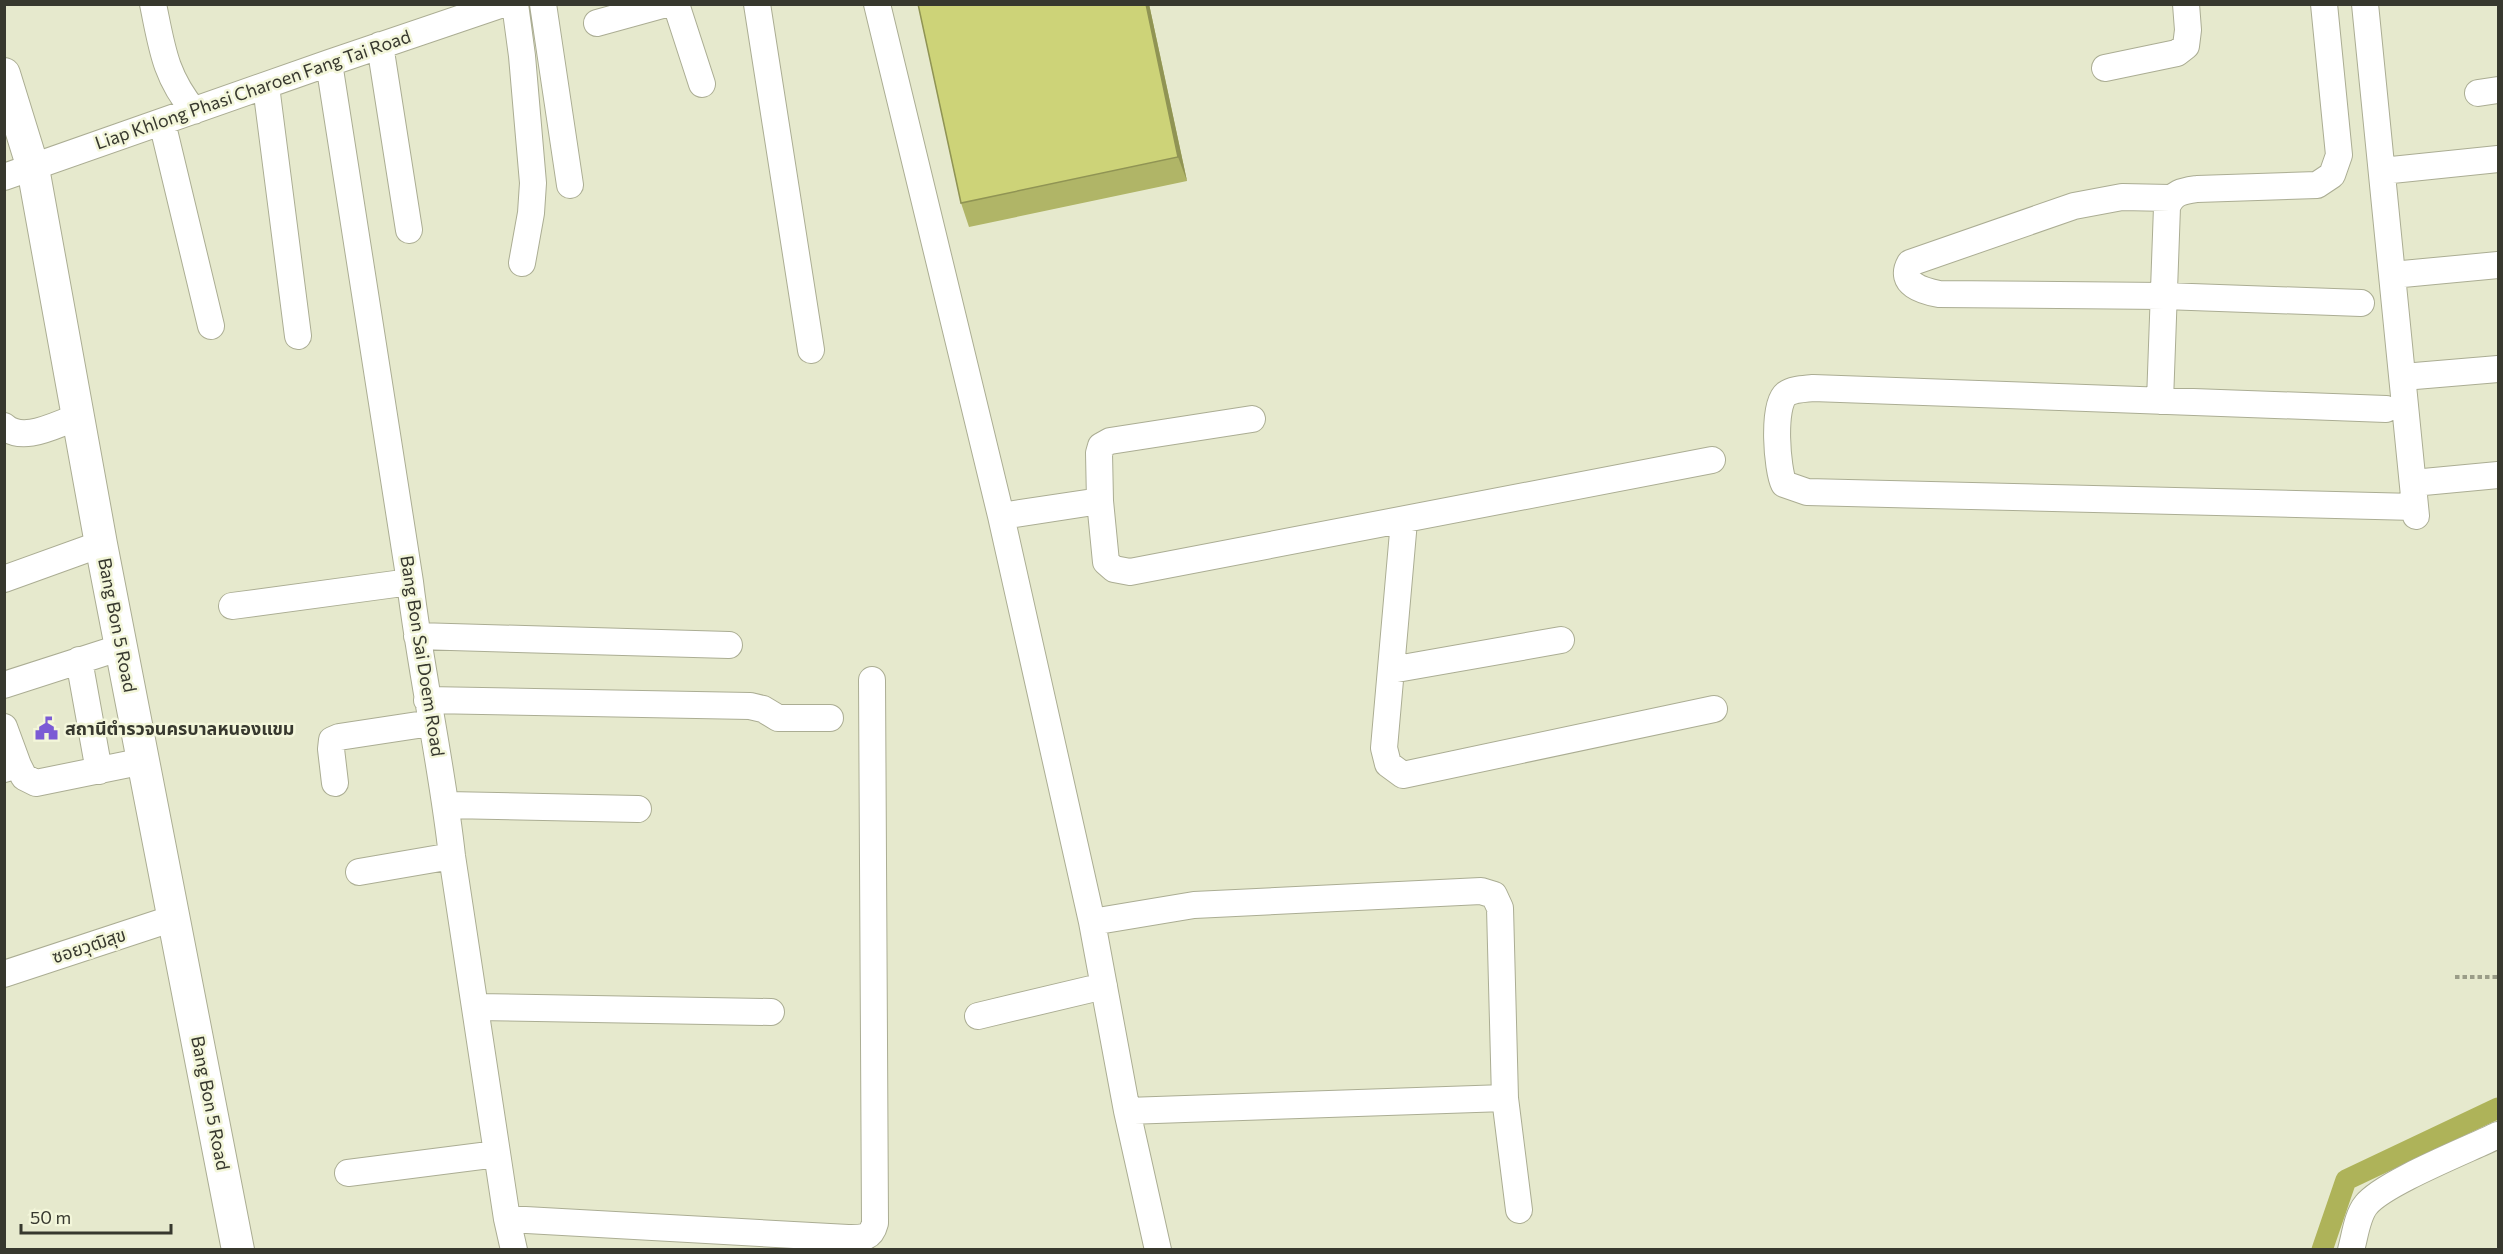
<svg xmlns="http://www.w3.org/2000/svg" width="2503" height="1254" viewBox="0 0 2503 1254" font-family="Commissioner,'Noto Sans Thai',sans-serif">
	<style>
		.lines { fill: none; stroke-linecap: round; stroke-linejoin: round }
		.canal { stroke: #aeb359; stroke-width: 21 }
		.minor-casing { stroke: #abad93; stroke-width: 28 }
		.major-casing { stroke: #abad93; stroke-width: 34 }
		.path { stroke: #9b9d88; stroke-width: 4; stroke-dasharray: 4.5 3; stroke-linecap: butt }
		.minor { stroke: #fff; stroke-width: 26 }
		.major { stroke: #fff; stroke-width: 32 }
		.wall { fill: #b0b567 }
		.shaded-wall { fill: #909454 }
		.building { fill: #cdd378; stroke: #909454; stroke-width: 1.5 }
		.labels { text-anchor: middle; stroke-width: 5; stroke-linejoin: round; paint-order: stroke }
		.street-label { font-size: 18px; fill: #37382e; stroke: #f3f6da }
		.poi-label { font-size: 18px; font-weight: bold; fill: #37382e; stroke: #f3f6da; text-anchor: start }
	</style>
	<rect width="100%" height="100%" fill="#e6e9cd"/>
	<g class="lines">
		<path class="canal" d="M2322,1250L2346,1180L2498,1108"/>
		<defs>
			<path id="minor" d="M153,4C162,48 165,76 194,111
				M515,4L522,56L533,183L531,213L522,263
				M543,4L570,185
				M676,4L702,84
				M757,4L811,350
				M877,4L1001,516L1092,922L1127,1111L1158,1250
				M2365,4L2416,516
				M597,23L666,4
				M380,45L409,230
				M329,63L410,582C421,674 442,764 452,856L507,1219L514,1250
				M2105,68L2177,53L2186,46L2188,30L2186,4
				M266,86L298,336
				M2478,93L2498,90
				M162,122L211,326
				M2382,171L2498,159
				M4,177L329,63L503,4
				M2170,198L2122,197L2074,206L1910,263C1898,284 1923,291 1939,294L2164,296L2361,303
				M2392,275L2498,265
				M2403,377L2498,369
				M2160,401L2167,207C2173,192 2183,191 2197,189L2317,185L2332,175L2339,155L2324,4
				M2386,409L1813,388C1805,389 1793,389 1786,394C1772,405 1777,470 1784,484L1807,492L2415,507
				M4,426C23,444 56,424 78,417
				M2413,483L2498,475
				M1100,501L1099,453L1101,446L1110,441L1252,419
				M1001,516L1100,501L1106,562L1114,569L1130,572L1712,460
				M1404,521L1384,748L1388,764L1403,775L1714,709
				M4,579L101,544
				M232,606L410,582
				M417,636L729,645
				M79,660L99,771
				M1391,670L1561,640
				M4,685L122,647
				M427,700L750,706L763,709L778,718H830
				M4,727L18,765
				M4,769L18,765L24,777L36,783L144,761
				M335,783L331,749L332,740L339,737L431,723
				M447,805L638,809
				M359,872L452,856
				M1092,922L1194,905L1481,891L1494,895L1500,908L1505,1098L1519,1210
				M4,974L174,918
				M475,1007L771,1012
				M978,1016L1104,986
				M1127,1111L1505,1098
				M348,1173L497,1154
				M507,1219L848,1238C862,1238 871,1239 875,1223L872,680
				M2351,1250C2355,1236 2357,1216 2366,1205C2383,1183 2470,1149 2498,1135"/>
			<path id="major" d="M4,74L33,168L101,544L238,1250"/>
		</defs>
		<use href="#minor" class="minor-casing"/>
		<use href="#major" class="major-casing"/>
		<path class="path" d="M2455,977H2498"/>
		<use href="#minor" class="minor"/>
		<use href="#major" class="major"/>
	</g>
	<path class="wall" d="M918,4H1149L1187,181L969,227L961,203Z"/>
	<path class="shaded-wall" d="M1146,4H1149L1187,181L1178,157Z"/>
	<path class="building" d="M918,4H1146L1178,157L961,203Z"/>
	<defs>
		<symbol id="civic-bare" viewBox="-9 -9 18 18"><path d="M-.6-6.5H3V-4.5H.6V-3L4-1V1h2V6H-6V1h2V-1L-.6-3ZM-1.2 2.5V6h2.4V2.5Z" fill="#7b5bd5" stroke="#f3f6da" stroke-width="2.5" paint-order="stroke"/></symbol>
	</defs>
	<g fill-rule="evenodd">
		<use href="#civic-bare" x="30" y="712" width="33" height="33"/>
	</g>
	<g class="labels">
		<g class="street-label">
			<text transform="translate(253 90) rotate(-19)" y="6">Liap Khlong Phasi Charoen Fang Tai Road</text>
			<text transform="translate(117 625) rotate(79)" y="6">Bang Bon 5 Road</text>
			<text transform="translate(422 656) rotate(81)" y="6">Bang Bon Sai Doem Road</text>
			<text transform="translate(89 946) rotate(-18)" y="6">ซอยวุฒิสุข</text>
			<text transform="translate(210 1103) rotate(79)" y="6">Bang Bon 5 Road</text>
		</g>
		<g class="poi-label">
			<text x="65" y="735">สถานีตำรวจนครบาลหนองแขม</text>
		</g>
	</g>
	<rect width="2503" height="1254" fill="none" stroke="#37382e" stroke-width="12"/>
	<path d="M21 1224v9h150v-9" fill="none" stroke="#37382e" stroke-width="3"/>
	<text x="30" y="1224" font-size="18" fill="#37382e" stroke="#f3f6da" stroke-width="4.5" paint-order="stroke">50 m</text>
</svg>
